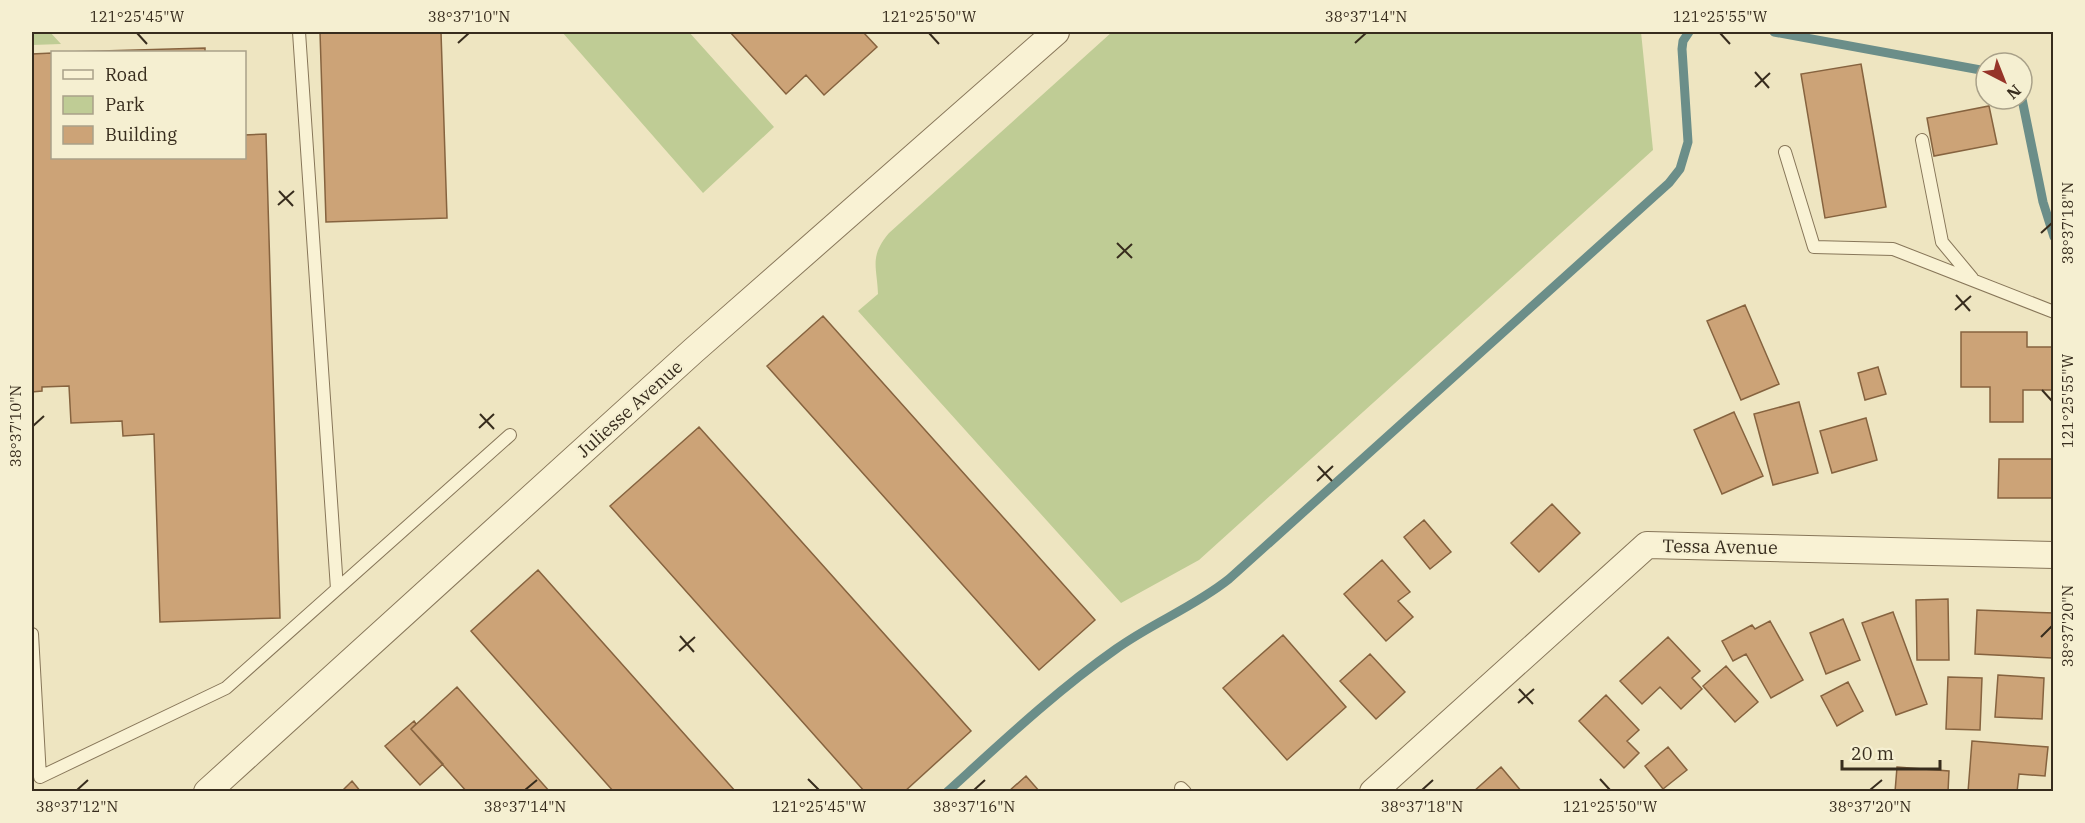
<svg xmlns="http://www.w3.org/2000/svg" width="2085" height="823" viewBox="0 0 2085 823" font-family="'IBM Plex Serif',serif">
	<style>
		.green { fill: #bfcc95 }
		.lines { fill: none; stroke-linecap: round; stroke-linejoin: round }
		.stream { stroke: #6b8e89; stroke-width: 9 }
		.building { fill: #cca377; stroke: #86633f; stroke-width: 1.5 }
		.lane-casing { stroke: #877659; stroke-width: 14 }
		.street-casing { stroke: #877659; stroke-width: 28 }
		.lane { stroke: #f9f2d4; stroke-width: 12 }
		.street { stroke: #f9f2d4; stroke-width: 26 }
		.ticks { fill: none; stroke: #372c1d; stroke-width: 2 }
		.labels { text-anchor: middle; stroke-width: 5; stroke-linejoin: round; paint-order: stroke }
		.street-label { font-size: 18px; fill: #372c1d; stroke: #f5efd1 }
		.neatline { fill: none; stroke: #372c1d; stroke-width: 2 }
		.ticks-label { font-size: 15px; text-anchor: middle; fill: #372c1d }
	</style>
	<rect width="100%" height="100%" fill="#eee5c1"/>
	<path class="green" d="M32,32H50L61,44L32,45Z
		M562,32H689L774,127L703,193Z
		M1112,32H1641L1653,150L1199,560L1121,603L858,311L878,294C877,266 869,257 889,233Z"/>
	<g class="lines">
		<path class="stream" d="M1774,32L1986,71
			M2022,99L2043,202L2054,237
			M947,792C1001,743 1056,691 1116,649C1152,623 1194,607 1229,579L1669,183L1680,169L1688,142L1682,49L1683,41L1689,32"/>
	</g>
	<path class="building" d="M320,32H441L447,218L326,222Z
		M730,32H863L877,47L824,95L806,75L786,94Z
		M205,48V52H66Z
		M52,53V158H244V135L266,134L280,618L160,622L154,434L123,436L122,421L71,423L69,386L42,387V391L32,392V54Z
		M1861,64L1886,207L1825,218L1801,74Z
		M1989,106L1997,144L1934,156L1927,118Z
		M1745,305L1779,384L1741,400L1707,321Z
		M823,316L1095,620L1039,670L767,366Z
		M1961,332H2027V347H2054V390H2023V422H1990V387H1961Z
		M1878,367L1886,394L1865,400L1858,373Z
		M1799,402L1818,473L1773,485L1754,414Z
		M1734,412L1763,476L1722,494L1694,430Z
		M1866,418L1877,460L1832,473L1820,431Z
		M699,427L971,731L904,792H865L610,506Z
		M1999,459H2052L2053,498H1998Z
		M1552,504L1580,533L1539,572L1511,543Z
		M1424,520L1451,552L1430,569L1404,537Z
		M1382,560L1410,592L1398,601L1413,617L1386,641L1344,594Z
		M538,570L736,792H614L471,631Z
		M1948,599L1949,660H1917L1916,600Z
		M1977,610L2054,613L2052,658L1975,654Z
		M1893,612L1927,704L1896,715L1862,623Z
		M1843,619L1860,660L1826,674L1810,633Z
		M1770,621L1803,680L1771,698L1746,654L1733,661L1722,641L1752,625L1755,629Z
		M1283,635L1346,707L1287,760L1223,688Z
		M1668,637L1700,671L1692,678L1702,689L1681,709L1660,687L1642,704L1620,681Z
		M1370,654L1405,692L1376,719L1340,681Z
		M1726,666L1758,702L1735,722L1703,686Z
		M1998,675L2044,678L2042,719L1995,717Z
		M1948,677L1982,678L1980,730L1946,729Z
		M1848,682L1863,711L1837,726L1821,696Z
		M457,687L550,792H467L411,729Z
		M1606,695L1639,730L1627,741L1639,753L1624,768L1579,721Z
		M414,721L416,724L411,729L443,764L420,785L385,746Z
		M1972,741L2048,747L2045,776L2019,774L2017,792H1968Z
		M1668,747L1687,770L1663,789L1645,766Z
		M1501,767L1522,792H1473Z
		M1897,767L1949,771L1948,792H1895Z
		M1026,776L1040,792H1008Z
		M352,781L361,792H341Z"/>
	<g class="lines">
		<defs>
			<path id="lane" d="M299,32L337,589
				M1922,140L1942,242L1972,278
				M1785,152L1814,247L1893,249L2054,312
				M32,634L40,777L226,688L510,435
				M1181,788L1185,792"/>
			<path id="street" d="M207,792L693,351L1056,32
				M1373,792L1647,545L2054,555"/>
		</defs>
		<use href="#lane" class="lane-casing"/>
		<use href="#street" class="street-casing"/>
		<use href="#lane" class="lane"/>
		<use href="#street" class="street"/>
	</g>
	<path class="ticks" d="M137,33L147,44M929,33L939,44M1720,33L1730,44M458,43L469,33M1355,43L1366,33M1755,72L1769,88M1755,87L1770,73M279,191L293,206M278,205L294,191M2041,233L2052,223M1117,243L1132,258M1117,258L1132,244M1956,295L1970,311M1955,310L1971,296M2042,390L2052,401M480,414L494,429M33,426L44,416M479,428L494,414M1318,466L1332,481M1317,481L1333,466M680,636L694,652M2041,637L2052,626M679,651L695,637M1519,689L1533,704M1518,703L1534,689M808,779L819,790M1600,779L1610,790M77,790L88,780M525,790L537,780M974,790L985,780M1422,790L1433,780M1870,790L1882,780"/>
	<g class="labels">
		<g class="street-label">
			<text transform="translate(630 409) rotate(-42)" y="6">Juliesse Avenue</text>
			<text transform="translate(1720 547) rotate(1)" y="6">Tessa Avenue</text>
		</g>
	</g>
	<rect width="2085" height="823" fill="none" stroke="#f5efd1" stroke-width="66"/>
	<rect x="51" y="51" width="195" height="108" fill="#f5efd1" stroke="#a9a189" stroke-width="1.5"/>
	<rect x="63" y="70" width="30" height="9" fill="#f9f2d4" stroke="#a9a189" stroke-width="1.5"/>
	<text x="105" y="81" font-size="18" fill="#372c1d">Road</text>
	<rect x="63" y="96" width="30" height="18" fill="#bfcc95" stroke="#a9a189" stroke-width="1.5"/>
	<text x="105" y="111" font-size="18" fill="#372c1d">Park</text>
	<rect x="63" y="126" width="30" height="18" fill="#cca377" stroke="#a9a189" stroke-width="1.5"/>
	<text x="105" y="141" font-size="18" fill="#372c1d">Building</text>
	<g transform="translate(2004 81) rotate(138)"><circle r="28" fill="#f5efd1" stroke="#a9a189" stroke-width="1.5"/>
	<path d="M0-4.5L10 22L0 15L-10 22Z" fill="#963429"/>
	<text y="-9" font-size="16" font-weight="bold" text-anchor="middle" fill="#372c1d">N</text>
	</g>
	<path d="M1842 760v9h98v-9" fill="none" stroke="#372c1d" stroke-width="3"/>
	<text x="1851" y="760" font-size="18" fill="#372c1d" stroke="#f5efd1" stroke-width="4.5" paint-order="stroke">20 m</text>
	<rect x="33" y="33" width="2019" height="757" class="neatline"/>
	<g class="ticks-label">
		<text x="137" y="22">121°25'45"W</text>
		<text x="469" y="22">38°37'10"N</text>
		<text x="929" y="22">121°25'50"W</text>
		<text x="1366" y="22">38°37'14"N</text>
		<text x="1720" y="22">121°25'55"W</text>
		<text transform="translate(2068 223) rotate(-90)" y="5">38°37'18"N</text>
		<text transform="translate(2068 401) rotate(-90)" y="5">121°25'55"W</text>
		<text transform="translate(16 426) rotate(-90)" y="5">38°37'10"N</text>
		<text transform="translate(2068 626) rotate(-90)" y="5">38°37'20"N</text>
		<text x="77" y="812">38°37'12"N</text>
		<text x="525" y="812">38°37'14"N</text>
		<text x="819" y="812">121°25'45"W</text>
		<text x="974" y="812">38°37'16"N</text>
		<text x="1422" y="812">38°37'18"N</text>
		<text x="1610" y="812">121°25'50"W</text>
		<text x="1870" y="812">38°37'20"N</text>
	</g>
</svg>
